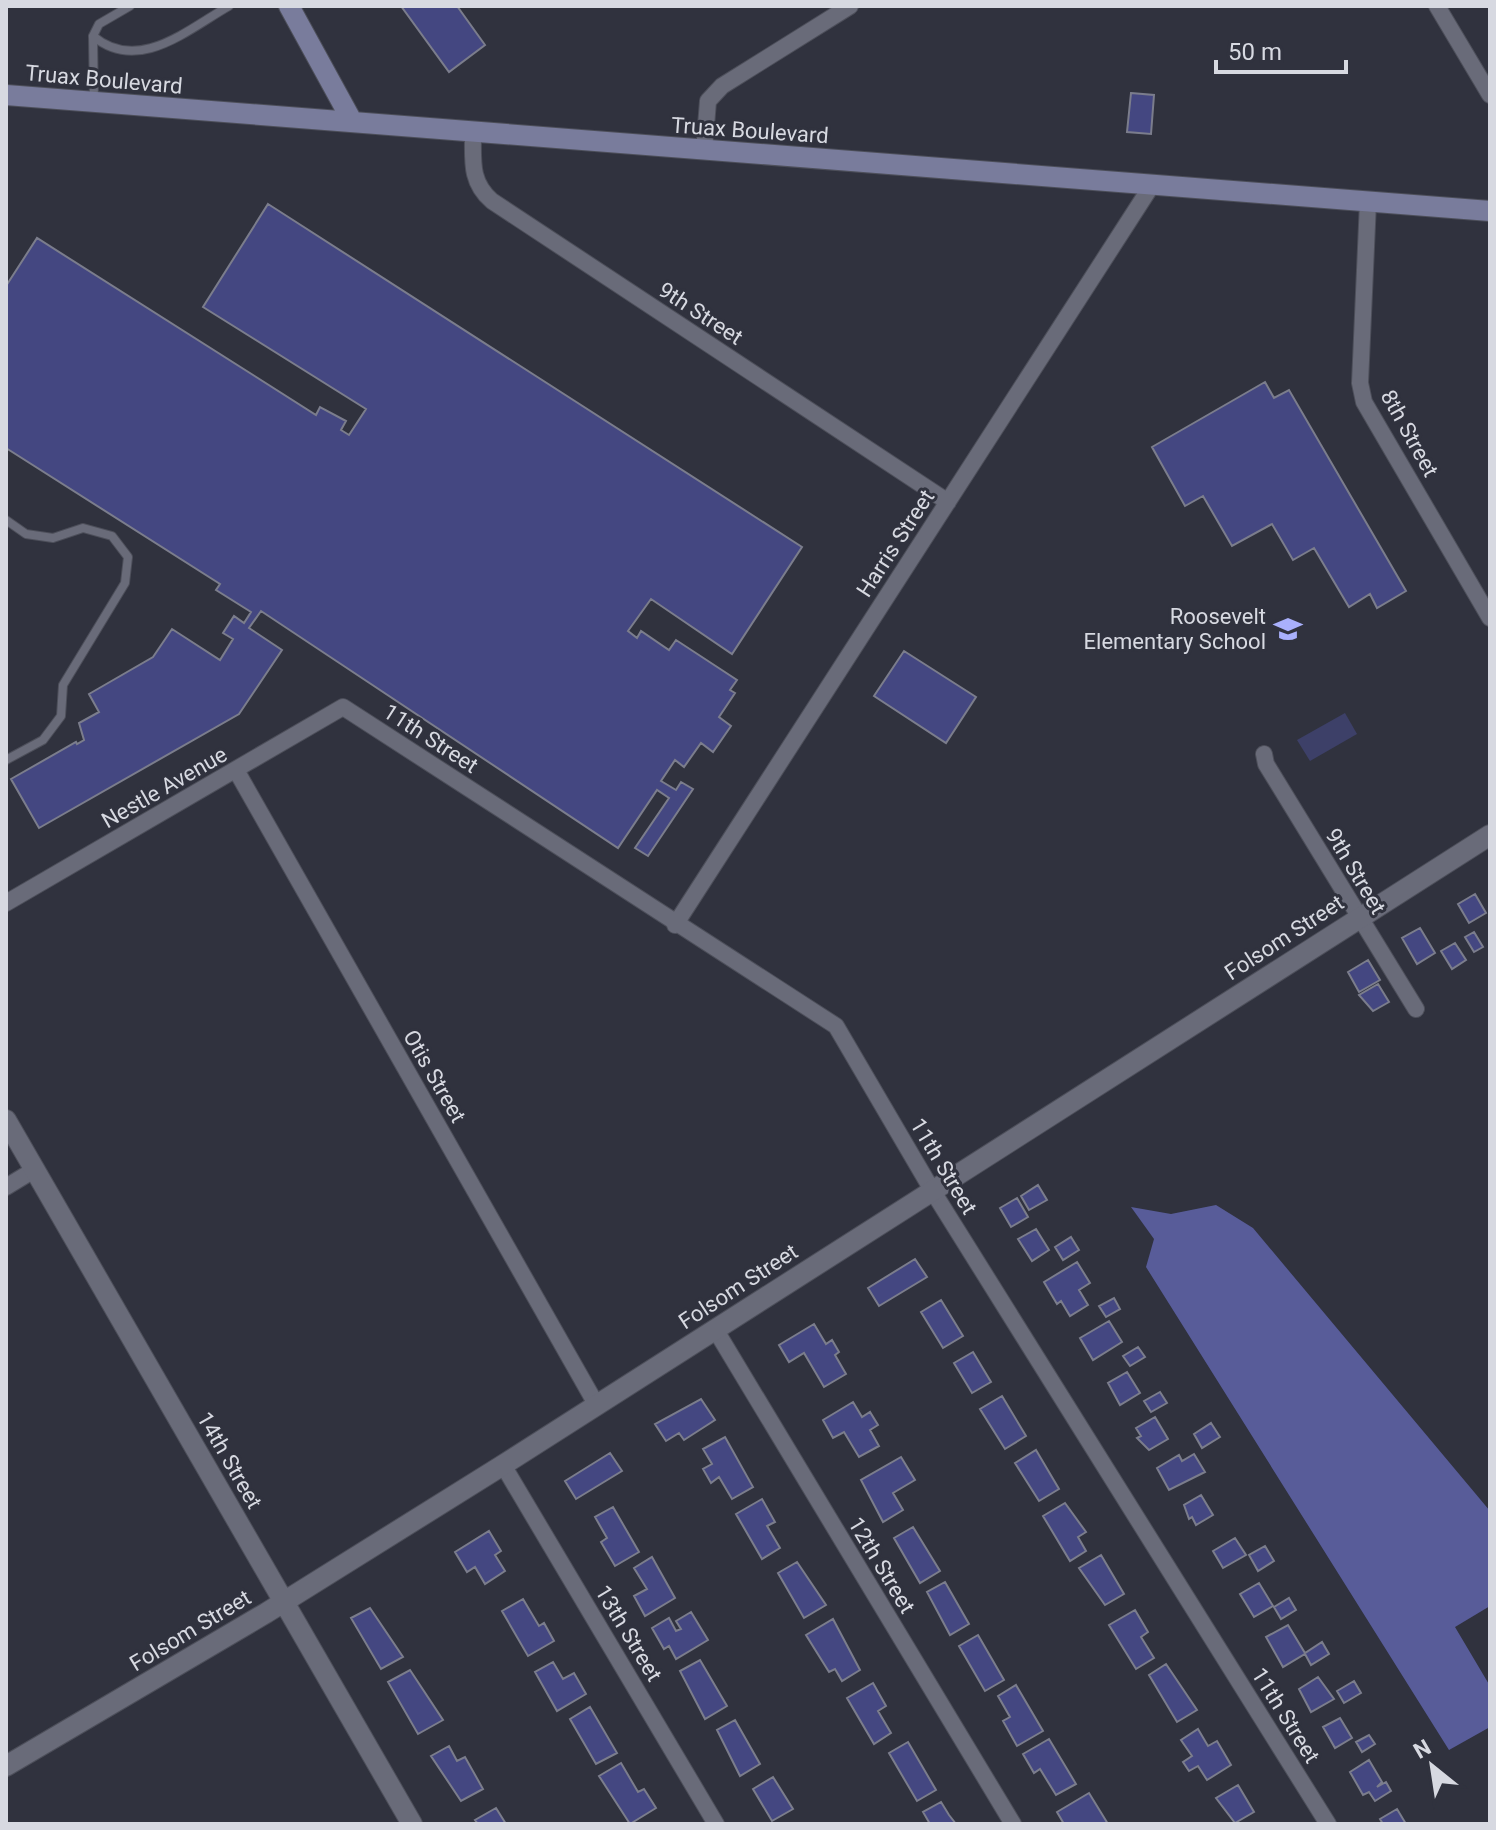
<svg xmlns="http://www.w3.org/2000/svg" width="1496" height="1830" viewBox="0 0 1496 1830" font-family="Roboto,sans-serif">
	<style>
		.green { fill: #3d4068 }
		.forest { fill: #585c99 }
		.building { fill: #444781; stroke: #7b7d8c; stroke-width: 2 }
		.lines { fill: none; stroke-linecap: round; stroke-linejoin: round }
		.service-casing { stroke: #4d4f5a; stroke-width: 10 }
		.minor-casing { stroke: #4d4f5a; stroke-width: 18 }
		.tertiary-casing { stroke: #4d4f5a; stroke-width: 22 }
		.secondary-casing { stroke: #4d4f5a; stroke-width: 22 }
		.service { stroke: #696b79; stroke-width: 8 }
		.minor { stroke: #696b79; stroke-width: 16 }
		.tertiary { stroke: #696b79; stroke-width: 20 }
		.secondary { stroke: #797c9c; stroke-width: 20 }
		.labels { text-anchor: middle; stroke-width: 6; stroke-linejoin: round; paint-order: stroke }
		.street-label { font-size: 22px; fill: #d7d9e1; stroke: #30323e }
		.poi-label { font-size: 22px; fill: #d7d9e1; stroke: #30323e; text-anchor: end }
	</style>
	<rect width="100%" height="100%" fill="#30323e"/>
	<path class="green" d="M1345,713L1357,734L1310,761L1297,740Z"/>
	<path class="forest" d="M1216,1205L1253,1228L1490,1511V1606L1455,1627L1490,1686V1727L1449,1750L1146,1267L1154,1239L1131,1207L1171,1214Z"/>
	<path class="building" d="M401,6H457L485,45L449,72Z
		M1131,93L1154,95L1151,134L1127,132Z
		M268,204L802,547L732,654L651,599L628,631L637,638L641,631L669,650L676,640L737,680L730,690L735,693L719,717L731,726L713,752L701,743L684,767L675,760L661,781L676,790L681,782L693,789L648,856L635,848L669,798L657,790L618,848L261,611L249,628L282,650L239,714L39,828L11,779L76,742L77,744L84,740L79,723L99,712L89,694L153,657L172,629L220,660L233,639L223,633L234,616L244,623L251,612L216,590L220,584L6,448V286L37,238L316,415L320,407L346,421L341,430L349,435L366,409L203,307Z
		M1265,382L1274,398L1289,390L1406,591L1377,608L1370,594L1349,607L1314,548L1293,560L1272,524L1232,546L1203,496L1185,506L1152,447Z
		M904,651L976,697L946,743L874,696Z
		M1475,894L1486,913L1469,923L1458,904Z
		M1420,928L1435,953L1417,964L1402,938Z
		M1474,932L1483,947L1474,952L1465,937Z
		M1455,943L1466,960L1452,969L1441,951Z
		M1368,960L1380,980L1359,992L1348,972Z
		M1378,984L1389,1002L1373,1011L1359,995Z
		M1038,1185L1047,1200L1029,1210L1021,1196Z
		M1017,1198L1028,1217L1011,1227L1000,1208Z
		M1036,1229L1049,1250L1032,1261L1018,1239Z
		M1071,1237L1079,1250L1063,1260L1055,1247Z
		M915,1259L927,1277L879,1306L868,1288Z
		M1077,1262L1090,1283L1079,1290L1088,1305L1070,1316L1061,1301L1057,1304L1044,1282Z
		M1114,1298L1120,1309L1106,1317L1099,1306Z
		M941,1300L963,1336L943,1348L921,1312Z
		M1109,1321L1122,1342L1093,1360L1080,1338Z
		M814,1324L826,1344L832,1340L839,1352L835,1355L846,1374L824,1387L804,1353L789,1362L779,1345Z
		M1138,1347L1145,1357L1130,1366L1123,1356Z
		M973,1352L991,1382L972,1393L954,1363Z
		M1127,1372L1140,1393L1120,1405L1108,1383Z
		M1160,1392L1167,1403L1151,1412L1144,1401Z
		M1002,1396L1026,1436L1005,1449L980,1409Z
		M701,1399L715,1420L684,1440L679,1433L666,1441L655,1424Z
		M853,1402L862,1417L870,1412L878,1425L870,1430L879,1446L859,1457L844,1432L833,1438L823,1420Z
		M1155,1417L1168,1439L1149,1450L1137,1438L1141,1436L1136,1428Z
		M1211,1423L1220,1437L1202,1448L1194,1434Z
		M725,1437L753,1487L732,1499L719,1477L711,1483L703,1469L712,1464L703,1449Z
		M1036,1450L1059,1489L1039,1501L1015,1463Z
		M610,1453L622,1471L576,1499L565,1481Z
		M1194,1454L1205,1472L1169,1490L1157,1468L1179,1455L1182,1461Z
		M901,1457L915,1480L893,1493L903,1510L883,1522L861,1480Z
		M1201,1495L1213,1515L1196,1525L1192,1517L1189,1519L1184,1505Z
		M762,1499L775,1522L767,1526L780,1548L762,1559L736,1514Z
		M1065,1503L1086,1532L1078,1537L1086,1551L1070,1561L1043,1516Z
		M613,1507L639,1552L615,1566L601,1542L607,1538L595,1517Z
		M913,1527L940,1571L920,1583L894,1538Z
		M489,1531L501,1551L495,1555L505,1571L485,1584L475,1567L467,1572L455,1552Z
		M1235,1538L1246,1555L1223,1568L1213,1551Z
		M1265,1546L1274,1561L1258,1571L1249,1555Z
		M1101,1555L1124,1594L1105,1605L1079,1568Z
		M652,1557L675,1598L645,1616L634,1596L647,1589L634,1568Z
		M797,1562L826,1605L804,1618L778,1573Z
		M945,1582L969,1624L950,1635L927,1592Z
		M1259,1583L1273,1606L1254,1617L1240,1594Z
		M1289,1598L1296,1610L1281,1619L1274,1607Z
		M523,1599L539,1626L544,1623L554,1641L528,1656L502,1611Z
		M370,1608L403,1657L381,1669L351,1618Z
		M1135,1610L1148,1632L1141,1637L1154,1658L1136,1669L1109,1625Z
		M691,1612L708,1640L676,1659L669,1646L664,1649L652,1628L669,1618L676,1631L681,1629L676,1621Z
		M833,1619L860,1670L842,1681L835,1669L829,1672L806,1635Z
		M1288,1625L1305,1653L1322,1642L1329,1654L1311,1665L1305,1654L1283,1667L1266,1637Z
		M978,1635L1004,1680L985,1691L959,1646Z
		M700,1660L727,1706L705,1719L680,1671Z
		M553,1662L563,1679L574,1673L586,1694L557,1711L535,1672Z
		M1166,1664L1197,1710L1177,1722L1149,1675Z
		M410,1670L443,1720L418,1734L388,1682Z
		M1318,1677L1334,1699L1311,1712L1299,1689Z
		M1354,1681L1361,1693L1344,1703L1337,1691Z
		M873,1683L886,1706L878,1711L891,1733L874,1744L847,1698Z
		M1016,1685L1043,1731L1017,1746L1003,1721L1010,1717L998,1696Z
		M590,1707L617,1753L596,1764L570,1719Z
		M1340,1718L1352,1738L1335,1748L1323,1727Z
		M735,1720L760,1764L740,1776L717,1730Z
		M1198,1729L1208,1746L1217,1741L1231,1765L1207,1780L1198,1766L1189,1771L1183,1762L1192,1756L1181,1740Z
		M1369,1735L1375,1744L1362,1752L1356,1742Z
		M1049,1739L1076,1784L1056,1795L1040,1769L1034,1773L1023,1754Z
		M908,1742L936,1790L917,1801L889,1753Z
		M449,1746L457,1761L465,1757L483,1789L461,1801L431,1756Z
		M1369,1760L1382,1782L1377,1787L1386,1782L1391,1791L1375,1801L1369,1792L1363,1795L1350,1772Z
		M621,1763L638,1792L644,1789L656,1808L630,1824L599,1776Z
		M773,1777L793,1809L772,1821L753,1789Z
		M1238,1785L1254,1812L1235,1823L1216,1798Z
		M1089,1793L1108,1824H1064L1057,1812Z
		M941,1802L949,1815L956,1824H930L923,1812Z
		M496,1808L506,1824H478L475,1820Z
		M1397,1809L1406,1824H1383L1380,1819Z"/>
	<g class="lines">
		<defs>
			<path id="service" d="M93,36C138,74 187,30 229,6
				M94,103L93,36L99,24L130,6
				M6,520L26,534L53,538L83,528L112,536L128,557L125,583L63,685L61,716L43,740L6,760"/>
			<path id="minor" d="M1437,6L1490,95
				M473,134C473,161 470,182 492,201L948,502
				M704,151L708,101L722,86L850,6
				M1368,202L1360,383L1364,402L1490,618
				M1264,754L1266,764L1416,1009
				M236,770L596,1404
				M6,903L343,707L836,1026L932,1190L1328,1824
				M675,925L1152,185
				M6,1187L34,1170
				M715,1329L1013,1824
				M503,1465L716,1824"/>
			<path id="tertiary" d="M6,1120L412,1824
				M6,1766L266,1613L503,1465L1490,835"/>
			<path id="secondary" d="M289,6L352,121
				M6,95L1490,211"/>
		</defs>
		<use href="#service" class="service-casing"/>
		<use href="#minor" class="minor-casing"/>
		<use href="#tertiary" class="tertiary-casing"/>
		<use href="#secondary" class="secondary-casing"/>
		<use href="#service" class="service"/>
		<use href="#minor" class="minor"/>
		<use href="#tertiary" class="tertiary"/>
		<use href="#secondary" class="secondary"/>
	</g>
	<defs>
		<symbol id="school-bare" viewBox="-9 -9 18 18"><path d="M0-5L7-2L0 1L-7-2ZM-4 1L0 2.5L4 1V4Q0 6-4 4Z" fill="#a9b0fc" stroke="#30323e" stroke-width="2.5" paint-order="stroke"/></symbol>
	</defs>
	<g fill-rule="evenodd">
		<use href="#school-bare" x="1268" y="609" width="40" height="40"/>
	</g>
	<g class="labels">
		<g class="street-label">
			<text transform="translate(104 79) rotate(5)" y="8">Truax Boulevard</text>
			<text transform="translate(750 130) rotate(4)" y="8">Truax Boulevard</text>
			<text transform="translate(701 313) rotate(33)" y="8">9th Street</text>
			<text transform="translate(1410 433) rotate(61)" y="8">8th Street</text>
			<text transform="translate(895 543) rotate(-57)" y="8">Harris Street</text>
			<text transform="translate(431 738) rotate(33)" y="8">11th Street</text>
			<text transform="translate(164 787) rotate(-30)" y="8">Nestle Avenue</text>
			<text transform="translate(1356 871) rotate(59)" y="8">9th Street</text>
			<text transform="translate(1284 937) rotate(-33)" y="8">Folsom Street</text>
			<text transform="translate(435 1076) rotate(60)" y="8">Otis Street</text>
			<text transform="translate(944 1166) rotate(59)" y="8">11th Street</text>
			<text transform="translate(738 1286) rotate(-33)" y="8">Folsom Street</text>
			<text transform="translate(230 1460) rotate(60)" y="8">14th Street</text>
			<text transform="translate(882 1565) rotate(59)" y="8">12th Street</text>
			<text transform="translate(190 1630) rotate(-31)" y="8">Folsom Street</text>
			<text transform="translate(629 1633) rotate(59)" y="8">13th Street</text>
			<text transform="translate(1286 1715) rotate(58)" y="8">11th Street</text>
		</g>
		<g class="poi-label">
			<text x="1266" y="624">Roosevelt<tspan x="1266" dy="25">Elementary School</tspan></text>
		</g>
	</g>
	<rect width="1496" height="1830" fill="none" stroke="#d7d9e1" stroke-width="16"/>
	<g transform="translate(1432 1766) rotate(330)" stroke="#30323e" stroke-width="6" paint-order="stroke">
	<path d="M0-6L14 30L0 20L-14 30Z" fill="#d7d9e1"/>
	<text y="-12" font-size="22" font-weight="bold" text-anchor="middle" fill="#d7d9e1">N</text>
	</g>
	<path d="M1216 60v12h130v-12" fill="none" stroke="#d7d9e1" stroke-width="4"/>
	<text x="1228" y="60" font-size="24" fill="#d7d9e1" stroke="#30323e" stroke-width="6" paint-order="stroke">50 m</text>
</svg>
